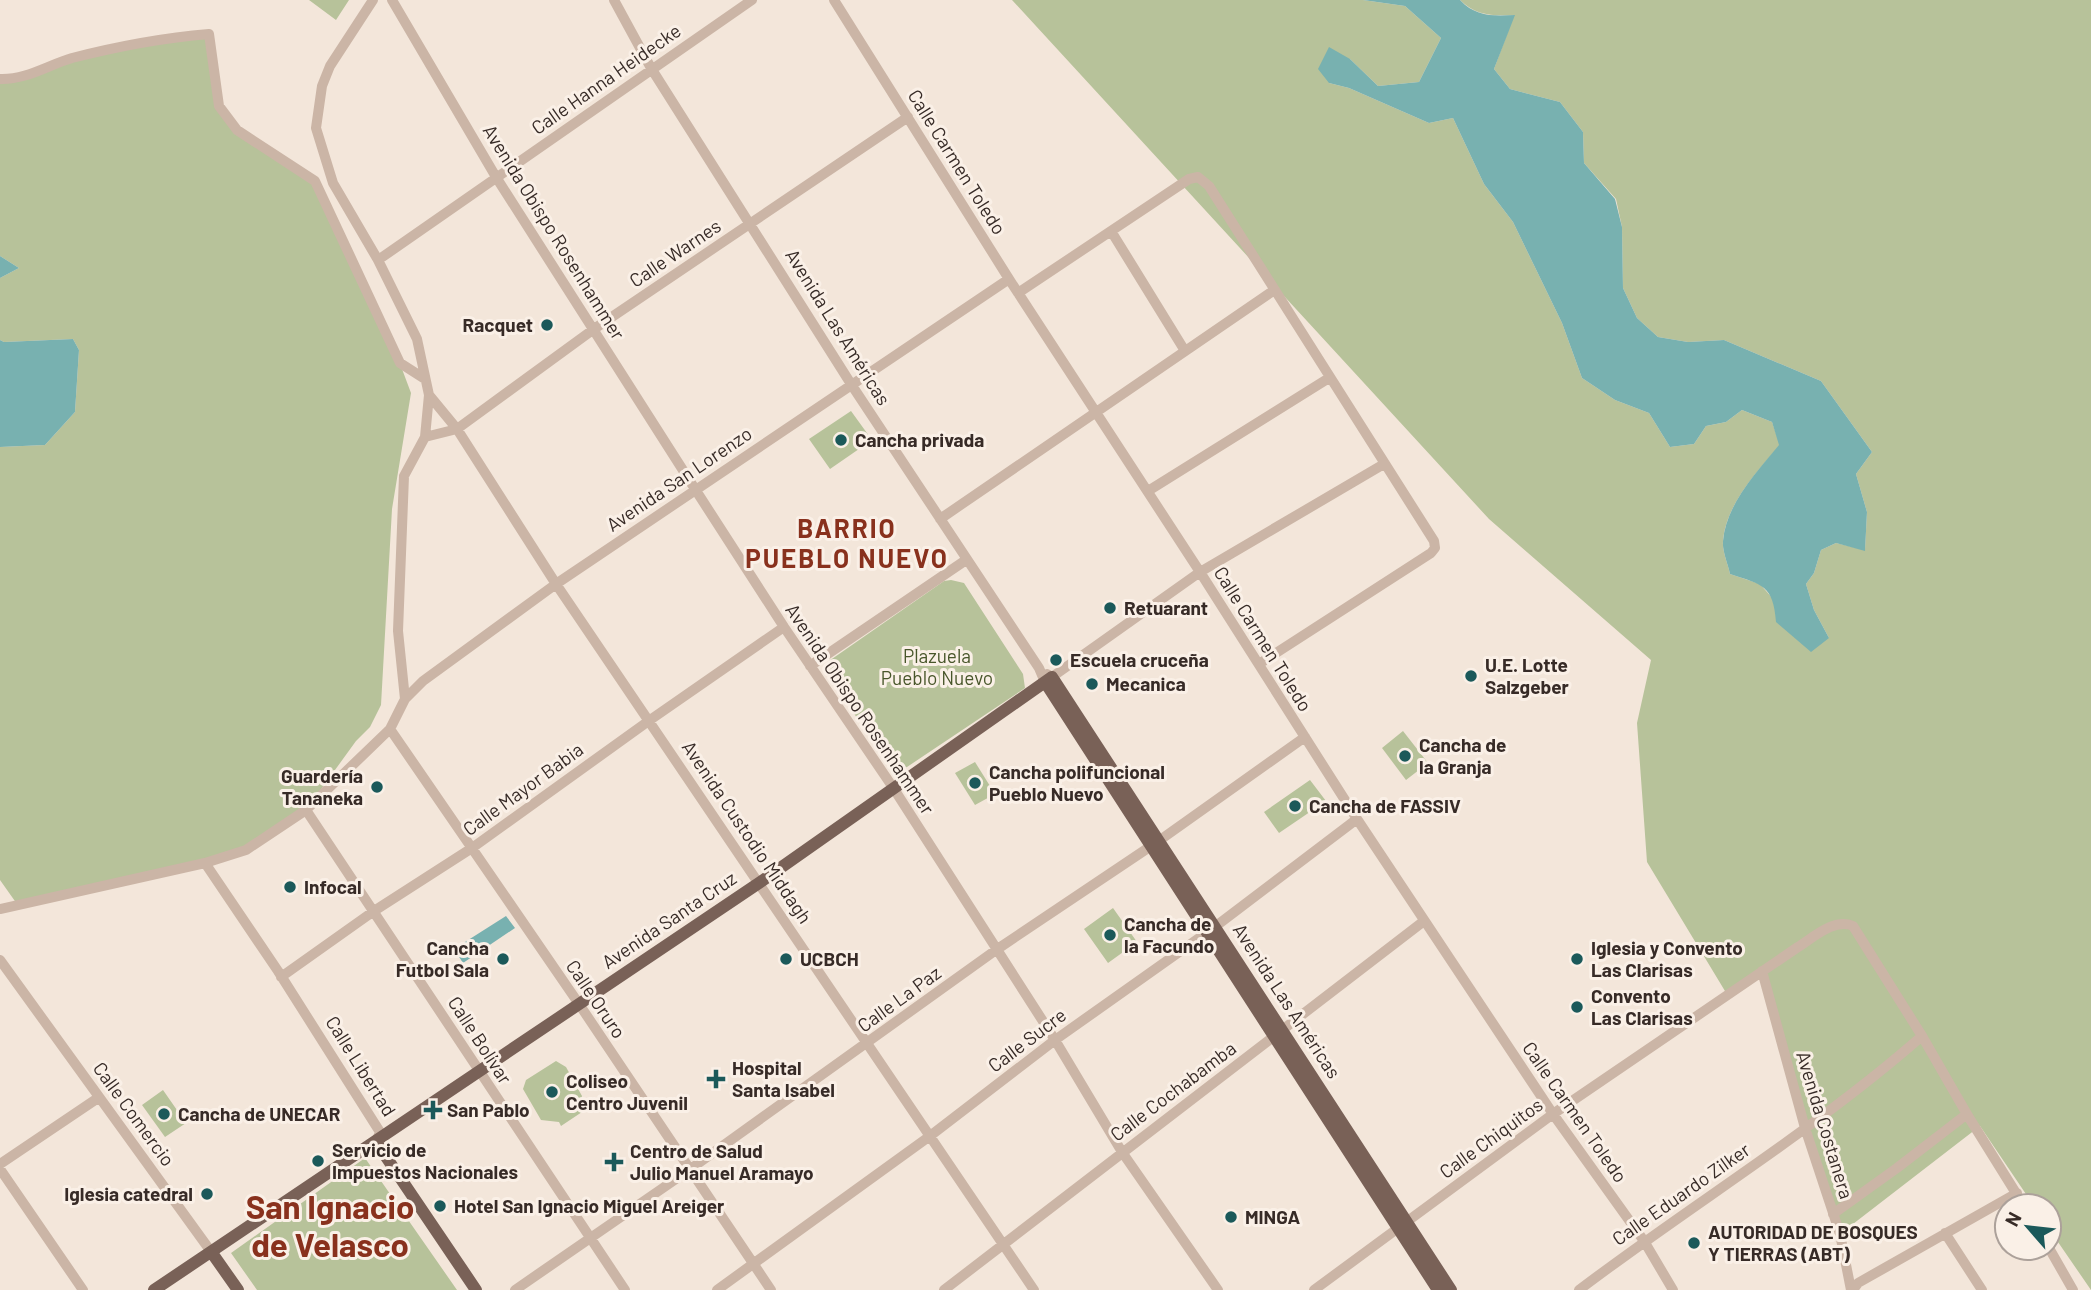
<svg xmlns="http://www.w3.org/2000/svg" width="2091" height="1290" viewBox="0 0 2091 1290" font-family="Barlow,sans-serif">
	<style>
		.green { fill: #b7c29a }
		.water { fill: #78b1b0 }
		.lines { fill: none; stroke-linecap: round; stroke-linejoin: round }
		.minor { stroke: #cbb5a6; stroke-width: 10 }
		.major { stroke: #796157; stroke-width: 12 }
		.poi-dot { fill: #1b595a; stroke: #faf0e7; stroke-width: 2.5 }
		.labels { text-anchor: middle; stroke-width: 6; stroke-linejoin: round; paint-order: stroke }
		.street-label { font-size: 19px; fill: #372b27; stroke: #faf0e7 }
		.poi-label { font-size: 19px; font-weight: bold; fill: #372b27; stroke: #faf0e7; text-anchor: start }
		.park-label { font-size: 19px; fill: #48562a; stroke: #faf0e7 }
		.district-label { font-size: 26px; font-weight: bold; letter-spacing: 2px; fill: #89311d; stroke: #faf0e7 }
		.town-label { font-size: 33px; font-weight: bold; fill: #89311d; stroke: #faf0e7 }
	</style>
	<rect width="100%" height="100%" fill="#f3e6da"/>
	<path class="green" d="M309,0H349L336,20Z
		M1012,0H1363L1405,6L1441,38L1419,82L1378,86L1350,59L1329,83L1349,88L1429,123L1453,118L1484,184L1513,222L1562,323L1582,378L1615,400L1649,413L1670,447L1694,444L1706,426L1726,422L1742,410L1772,422L1780,445C1757,472 1726,504 1723,541C1722,551 1728,564 1730,574L1760,584L1774,600L1829,638L1814,610L1806,584L1814,573L1821,550L1836,543L1865,550L1867,512L1856,474L1872,452L1821,381L1724,340L1688,342L1658,337L1637,318L1623,288L1622,227L1616,199L1584,163L1583,132L1560,102L1510,89L1494,69L1514,15C1493,16 1476,16 1460,0H2091V1290L2049,1229V1206H2034L1980,1126L1840,1234L1763,972L1728,996L1647,862L1637,723L1651,660L1489,519Z
		M209,34L219,106L237,130L315,181L390,337L411,393L392,509L381,705L370,727L356,741L306,810L246,850L17,904L0,880V447L45,445L75,412L79,350L73,339L4,342L0,340V278L19,268L0,256V79L68,59Z
		M851,411L872,440L830,469L809,439Z
		M951,580L964,583L1023,674L1025,688L907,767C897,770 894,768 886,762L828,674L826,668L829,661L944,581Z
		M1403,731L1428,763L1406,780L1382,748Z
		M975,762L995,794L975,805L955,773Z
		M1310,780L1326,801L1279,833L1264,812Z
		M1113,908L1137,942L1108,963L1084,929Z
		M556,1061L566,1067L582,1096L579,1107L582,1112L561,1126L559,1122L541,1120L523,1089L526,1080Z
		M163,1090L186,1123L165,1137L142,1105Z
		M365,1158L457,1290H257L231,1253Z"/>
	<path class="water" d="M1363,0H1460C1476,17 1493,16 1515,15L1494,69L1510,89L1560,102L1583,132L1584,163L1615,199L1622,227L1623,288L1637,318L1658,337L1688,342L1724,340L1821,381L1872,452L1856,474L1867,512L1865,551L1836,543L1821,550L1814,573L1806,584L1814,610L1829,638L1811,652L1776,622C1773,585 1763,585 1730,574C1728,564 1722,551 1723,541C1726,504 1757,472 1779,445L1772,422L1742,410L1726,422L1706,426L1694,444L1670,447L1649,413L1615,400L1582,378L1562,323L1513,222L1484,184L1453,118L1429,123L1349,88L1329,83L1318,69L1329,47L1350,59L1378,86L1419,82L1441,38L1405,6Z
		M0,256L19,268L0,278Z
		M73,339L79,350L75,412L45,445L0,447V340L4,342Z
		M506,916L515,928L463,963L454,949Z"/>
	<g class="lines">
		<path class="minor" d="M373,0L330,66L322,86L316,128L333,183L378,260L417,339L429,395L425,437L404,476L398,631L405,699
			M392,0L496,177L695,489L784,627L894,789L1055,1040L1122,1152L1218,1290
			M614,0L651,68L851,384L1039,668L1045,682
			M834,0L1009,279L1200,572L1357,819L1553,1114L1644,1241L1673,1290
			M0,79C26,80 48,65 72,58C119,46 161,38 209,34L219,106L237,130L315,181L400,363L425,379
			M1111,231L1185,351
			M378,260L752,0
			M1018,293L1189,179L1198,177L1209,186L1434,541L1435,548L1431,553L1259,664
			M429,395L457,429L556,584L1034,1290
			M425,437L457,429L594,329L908,117
			M1148,491L1329,378
			M940,519L1273,291
			M810,666L966,560
			M1047,674L1052,677L1200,572L1384,464
			M390,729L579,1004L771,1290
			M306,810L625,1290
			M205,863L278,971L380,1132L376,1142
			M0,909L205,863L246,850L306,810L390,729L405,699L423,681L556,584L1009,279
			M0,960L212,1253
			M1762,971L1805,1128L1840,1234L1851,1290
			M281,977L374,911L472,848L650,720L784,627
			M1922,1036L1968,1116L2024,1206
			M0,1164L98,1098
			M0,1169L83,1290
			M1833,1214L1897,1168L1967,1114
			M1945,1233L1982,1290
			M2049,1248L2073,1290
			M515,1290L689,1170L996,950L1160,840L1305,737
			M717,1290L930,1136L1055,1040L1216,926L1357,819
			M944,1290L1424,921
			M1314,1290L1553,1114L1798,947C1814,937 1834,918 1853,926L1922,1036C1815,1130 1692,1204 1579,1290
			M1853,1290L1858,1283L2017,1193"/>
		<path class="major" d="M1045,682L1438,1290
			M376,1142L476,1290
			M212,1253L238,1290
			M154,1290L759,883L1052,677L1451,1290"/>
	</g>
	<g class="poi-dot">
		<circle cx="547" cy="325" r="7"/>
		<circle cx="841" cy="440" r="7"/>
		<circle cx="1110" cy="608" r="7"/>
		<circle cx="1056" cy="660" r="7"/>
		<circle cx="1471" cy="676" r="7"/>
		<circle cx="1092" cy="684" r="7"/>
		<circle cx="1405" cy="756" r="7"/>
		<circle cx="975" cy="783" r="7"/>
		<circle cx="377" cy="787" r="7"/>
		<circle cx="1295" cy="806" r="7"/>
		<circle cx="290" cy="887" r="7"/>
		<circle cx="1110" cy="935" r="7"/>
		<circle cx="503" cy="959" r="7"/>
		<circle cx="786" cy="959" r="7"/>
		<circle cx="1577" cy="959" r="7"/>
		<circle cx="1577" cy="1007" r="7"/>
		<path d="M712.5 1068.5h7v7h7v7h-7v7h-7v-7h-7v-7h7z"/>
		<circle cx="552" cy="1092" r="7"/>
		<path d="M429.5 1099.5h7v7h7v7h-7v7h-7v-7h-7v-7h7z"/>
		<circle cx="164" cy="1114" r="7"/>
		<circle cx="318" cy="1161" r="7"/>
		<path d="M610.5 1151.5h7v7h7v7h-7v7h-7v-7h-7v-7h7z"/>
		<circle cx="207" cy="1194" r="7"/>
		<circle cx="440" cy="1206" r="7"/>
		<circle cx="1231" cy="1217" r="7"/>
		<circle cx="1694" cy="1243" r="7"/>
	</g>
	<g class="labels">
		<g class="street-label">
			<text transform="translate(606 79) rotate(-35)" y="7">Calle Hanna Heidecke</text>
			<text transform="translate(957 162) rotate(58)" y="7">Calle Carmen Toledo</text>
			<text transform="translate(554 232) rotate(58)" y="7">Avenida Obispo Rosenhammer</text>
			<text transform="translate(675 253) rotate(-34)" y="7">Calle Warnes</text>
			<text transform="translate(838 327) rotate(58)" y="7">Avenida Las Américas</text>
			<text transform="translate(679 479) rotate(-34)" y="7">Avenida San Lorenzo</text>
			<text transform="translate(1263 639) rotate(58)" y="7">Calle Carmen Toledo</text>
			<text transform="translate(860 709) rotate(56)" y="7">Avenida Obispo Rosenhammer</text>
			<text transform="translate(523 789) rotate(-36)" y="7">Calle Mayor Babia</text>
			<text transform="translate(747 832) rotate(56)" y="7">Avenida Custodio Middagh</text>
			<text transform="translate(669 920) rotate(-34)" y="7">Avenida Santa Cruz</text>
			<text transform="translate(596 999) rotate(56)" y="7">Calle Oruro</text>
			<text transform="translate(899 999) rotate(-36)" y="7">Calle La Paz</text>
			<text transform="translate(1287 1001) rotate(57)" y="7">Avenida Las Américas</text>
			<text transform="translate(480 1040) rotate(57)" y="7">Calle Bolívar</text>
			<text transform="translate(1027 1040) rotate(-37)" y="7">Calle Sucre</text>
			<text transform="translate(361 1066) rotate(58)" y="7">Calle Libertad</text>
			<text transform="translate(1173 1091) rotate(-37)" y="7">Calle Cochabamba</text>
			<text transform="translate(1575 1112) rotate(55)" y="7">Calle Carmen Toledo</text>
			<text transform="translate(134 1114) rotate(54)" y="7">Calle Comercio</text>
			<text transform="translate(1825 1125) rotate(73)" y="7">Avenida Costanera</text>
			<text transform="translate(1491 1138) rotate(-36)" y="7">Calle Chiquitos</text>
			<text transform="translate(1681 1194) rotate(-35)" y="7">Calle Eduardo Zilker</text>
		</g>
		<g class="poi-label">
			<text x="533" y="332" text-anchor="end">Racquet</text>
			<text x="855" y="447">Cancha privada</text>
			<text x="1124" y="615">Retuarant</text>
			<text x="1070" y="667">Escuela cruceña</text>
			<text x="1485" y="672">U.E. Lotte<tspan x="1485" dy="22">Salzgeber</tspan></text>
			<text x="1106" y="691">Mecanica</text>
			<text x="1419" y="752">Cancha de<tspan x="1419" dy="22">la Granja</tspan></text>
			<text x="989" y="779">Cancha polifuncional<tspan x="989" dy="22">Pueblo Nuevo</tspan></text>
			<text x="363" y="783" text-anchor="end">Guardería<tspan x="363" dy="22">Tananeka</tspan></text>
			<text x="1309" y="813">Cancha de FASSIV</text>
			<text x="304" y="894">Infocal</text>
			<text x="1124" y="931">Cancha de<tspan x="1124" dy="22">la Facundo</tspan></text>
			<text x="489" y="955" text-anchor="end">Cancha<tspan x="489" dy="22">Futbol Sala</tspan></text>
			<text x="1591" y="955">Iglesia y Convento<tspan x="1591" dy="22">Las Clarisas</tspan></text>
			<text x="800" y="966">UCBCH</text>
			<text x="1591" y="1003">Convento<tspan x="1591" dy="22">Las Clarisas</tspan></text>
			<text x="732" y="1075">Hospital<tspan x="732" dy="22">Santa Isabel</tspan></text>
			<text x="566" y="1088">Coliseo<tspan x="566" dy="22">Centro Juvenil</tspan></text>
			<text x="447" y="1117">San Pablo</text>
			<text x="178" y="1121">Cancha de UNECAR</text>
			<text x="332" y="1157">Servicio de<tspan x="332" dy="22">Impuestos Nacionales</tspan></text>
			<text x="630" y="1158">Centro de Salud<tspan x="630" dy="22">Julio Manuel Aramayo</tspan></text>
			<text x="193" y="1201" text-anchor="end">Iglesia catedral</text>
			<text x="454" y="1213">Hotel San Ignacio Miguel Areiger</text>
			<text x="1245" y="1224">MINGA</text>
			<text x="1708" y="1239">AUTORIDAD DE BOSQUES<tspan x="1708" dy="22">Y TIERRAS (ABT)</tspan></text>
		</g>
		<g class="park-label">
			<text x="937" y="663">Plazuela<tspan x="937" dy="22">Pueblo Nuevo</tspan></text>
		</g>
		<g class="district-label">
			<text x="847" y="538">BARRIO<tspan x="847" dy="30">PUEBLO NUEVO</tspan></text>
		</g>
		<g class="town-label">
			<text x="330" y="1219">San Ignacio<tspan x="330" dy="38">de Velasco</tspan></text>
		</g>
	</g>
	<g transform="translate(2028 1227) rotate(298)"><circle r="33" fill="#faf0e7" stroke="#aca19a" stroke-width="2"/>
	<path d="M0-5L12 26L0 18L-12 26Z" fill="#1b595a"/>
	<text y="-10" font-size="19" font-weight="bold" text-anchor="middle" fill="#372b27">N</text>
	</g>
</svg>
